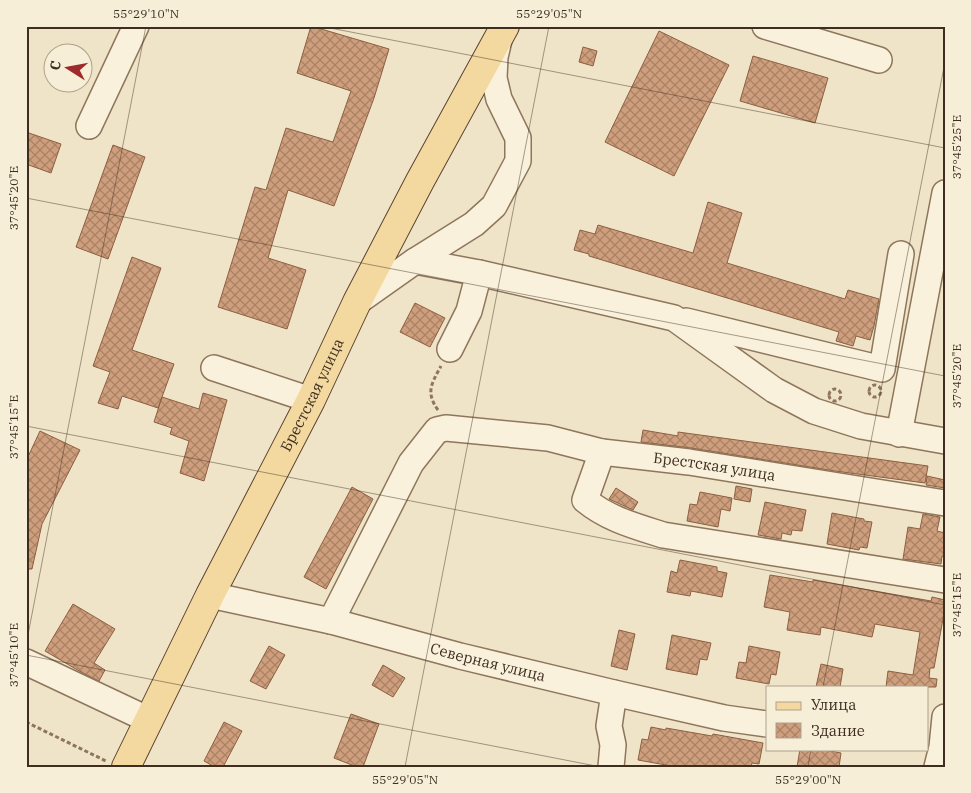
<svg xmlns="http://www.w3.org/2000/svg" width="971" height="793" viewBox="0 0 971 793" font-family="'IBM Plex Serif',serif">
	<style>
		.building { fill: url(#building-cross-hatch); stroke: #8d5f41 }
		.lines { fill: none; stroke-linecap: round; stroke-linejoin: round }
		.minor-casing { stroke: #8d765c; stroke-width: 28 }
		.major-casing { stroke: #5b4430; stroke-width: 30 }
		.path { stroke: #8d765c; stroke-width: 3; stroke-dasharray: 4 2.5; stroke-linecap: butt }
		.minor { stroke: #faf1dc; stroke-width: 25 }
		.major { stroke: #f3d9a0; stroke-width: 28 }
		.ticks { fill: none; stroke: #3d2e20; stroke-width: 1; stroke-opacity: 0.45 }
		.labels { text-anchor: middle; stroke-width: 4; stroke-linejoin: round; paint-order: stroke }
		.street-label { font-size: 15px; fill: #3d2e20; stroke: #f7eed8 }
		.neatline { fill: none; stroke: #3d2e20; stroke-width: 2 }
		.ticks-label { font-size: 12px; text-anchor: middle; fill: #3d2e20 }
	</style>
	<defs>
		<pattern id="building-cross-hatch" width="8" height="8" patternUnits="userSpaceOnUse" patternTransform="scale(1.25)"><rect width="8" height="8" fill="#cf9f7d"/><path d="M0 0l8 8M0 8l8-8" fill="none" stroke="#a98266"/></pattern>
	</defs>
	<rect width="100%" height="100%" fill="#f0e4c8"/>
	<path class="building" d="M311,26L389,49L374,98L334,206L288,190L268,258L306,270L287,329L218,307L255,187L266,190L286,128L333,142L351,91L297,73Z
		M659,31L729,65L674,176L605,142Z
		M583,47L597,51L593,66L579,62Z
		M753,56L828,78L815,123L740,101Z
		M26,132L61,144L51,173L26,164Z
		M113,145L145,157L108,259L76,247Z
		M708,202L742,213L727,263L845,299L848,290L879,299L874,326L870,340L856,336L853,346L836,341L839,332L589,256V254L574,250L580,230L595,234L598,225L693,253Z
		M132,257L161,268L132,350L174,364L158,408L122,396L118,409L98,403L110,372L93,366Z
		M415,303L445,318L430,347L400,332Z
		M203,393L227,400L204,481L180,473L189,441L170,434L172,428L154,422L162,397L199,409Z
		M643,430L678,436V432L928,466L925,483L835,471L691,448L641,442Z
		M40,431L80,450L42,524L32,569H26V461Z
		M927,476L945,480V488L926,485Z
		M736,486L752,489L750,502L734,499Z
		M352,487L373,499L326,589L304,577Z
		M616,488L638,502L633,510L609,499Z
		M700,492L732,498L730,511L721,509L718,527L687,521L690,504L697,505Z
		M765,502L806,510L802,531L792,530L791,535L782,533L781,539L758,535Z
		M832,513L864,519V521L872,522L867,548L860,547L859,550L827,544Z
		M923,514L940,517L937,531L945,533V557L942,556L941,564L903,559L908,527L920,529Z
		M680,560L717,567V571L727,573L722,597L691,591L690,596L667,592L671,571L677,573Z
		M770,575L813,582V580L931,601L932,597L945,600V608L934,668H930L929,678L937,679L936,687H886L888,671L913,675L920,632L875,624L872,637L821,627L820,635L787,630L790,612L764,607Z
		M73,604L115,629L94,663L105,670L99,681L81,672L45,651Z
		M619,630L635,634L627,670L611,666Z
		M672,635L711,643L707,660L700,659L697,675L666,669Z
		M269,646L285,655L266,689L250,681Z
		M749,646L780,652L776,675L771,674L769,684L736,678L739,662L746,663Z
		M821,664L843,669L840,687H816Z
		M383,665L405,678L393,697L372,685Z
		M351,714L379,724L363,767H357L334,758Z
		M224,722L242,731L223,767H215L204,761Z
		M651,727L666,730V728L712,736L713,734L763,743L759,764L752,763L751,767H677L638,760L642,739L648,740Z
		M800,749H820L841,753L839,767H797Z"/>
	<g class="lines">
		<defs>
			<g id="minor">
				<path d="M765,26L879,60"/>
				<path d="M89,126L136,26"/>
				<path d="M415,261L479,273L674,318L774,390L814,411L861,426L945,441"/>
				<path d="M357,302L415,261L474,224L494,206L518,161V138L499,99L494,78L495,57L499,40"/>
				<path d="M686,321L882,369L901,254"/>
				<path d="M450,349L469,311L479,273"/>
				<path d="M214,368L311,400"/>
				<path d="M899,434L945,193"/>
				<path d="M602,452L585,500C608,519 635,526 663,535L945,580"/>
				<path id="s1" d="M210,595L331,621L460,656L614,693L724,718L767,724"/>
				<path id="s2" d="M331,621L411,463L437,430L446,428L548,438L602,452L689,462L945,503"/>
				<path d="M26,662L149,720"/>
				<path d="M611,767L613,745L609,726L614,693"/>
				<path d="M937,767L942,747L945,717"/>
			</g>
			<g id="major">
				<path id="s3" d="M126,767L210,595L311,400L357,302L420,181L505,26"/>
			</g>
		</defs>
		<use href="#minor" class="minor-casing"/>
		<use href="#major" class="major-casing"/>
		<path class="path" d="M869 391a6 6 0 1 1 12 0a6 6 0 1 1-12 0Z
			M829 395a6 6 0 1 1 12 0a6 6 0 1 1-12 0Z
			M438,410C425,392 432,383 441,366
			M26,722L106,761"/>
		<use href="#minor" class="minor"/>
		<use href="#major" class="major"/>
	</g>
	<path class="ticks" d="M320,26L945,148M26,198L945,376M26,426L945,605M26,645L146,26M26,655L601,767M823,687L945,62M405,767L549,26M808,767L811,749"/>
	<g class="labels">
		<g class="street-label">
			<text dy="5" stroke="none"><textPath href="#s3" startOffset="416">Брестская улица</textPath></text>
			<text dy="5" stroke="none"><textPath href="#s2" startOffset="500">Брестская улица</textPath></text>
			<text dy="5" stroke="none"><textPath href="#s1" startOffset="286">Северная улица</textPath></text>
		</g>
	</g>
	<rect width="971" height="793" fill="none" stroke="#f7eed8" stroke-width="55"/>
	<rect x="766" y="686" width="162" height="65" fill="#f7eed8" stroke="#ada18e"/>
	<rect x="776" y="702" width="25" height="8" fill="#f3d9a0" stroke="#ada18e"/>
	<text x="811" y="710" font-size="15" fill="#3d2e20">Улица</text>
	<rect x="776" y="723" width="25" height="15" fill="url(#building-cross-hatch)" stroke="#ada18e"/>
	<text x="811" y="736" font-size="15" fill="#3d2e20">Здание</text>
	<g transform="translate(68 68) rotate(281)"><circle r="24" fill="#f7eed8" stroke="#ada18e"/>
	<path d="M0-4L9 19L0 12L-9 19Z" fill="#9e2a2b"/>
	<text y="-8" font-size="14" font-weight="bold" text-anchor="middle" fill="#3d2e20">С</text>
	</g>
	<rect x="28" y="28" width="916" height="738" class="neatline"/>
	<g class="ticks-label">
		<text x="146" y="18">55°29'10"N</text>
		<text x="549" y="18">55°29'05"N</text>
		<text transform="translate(957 147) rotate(-90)" y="4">37°45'25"E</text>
		<text transform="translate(14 198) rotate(-90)" y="4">37°45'20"E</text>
		<text transform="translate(957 376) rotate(-90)" y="4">37°45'20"E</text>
		<text transform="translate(14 427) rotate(-90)" y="4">37°45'15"E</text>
		<text transform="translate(957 605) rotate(-90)" y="4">37°45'15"E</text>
		<text transform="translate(14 655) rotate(-90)" y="4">37°45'10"E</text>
		<text x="405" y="784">55°29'05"N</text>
		<text x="808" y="784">55°29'00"N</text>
	</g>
</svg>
